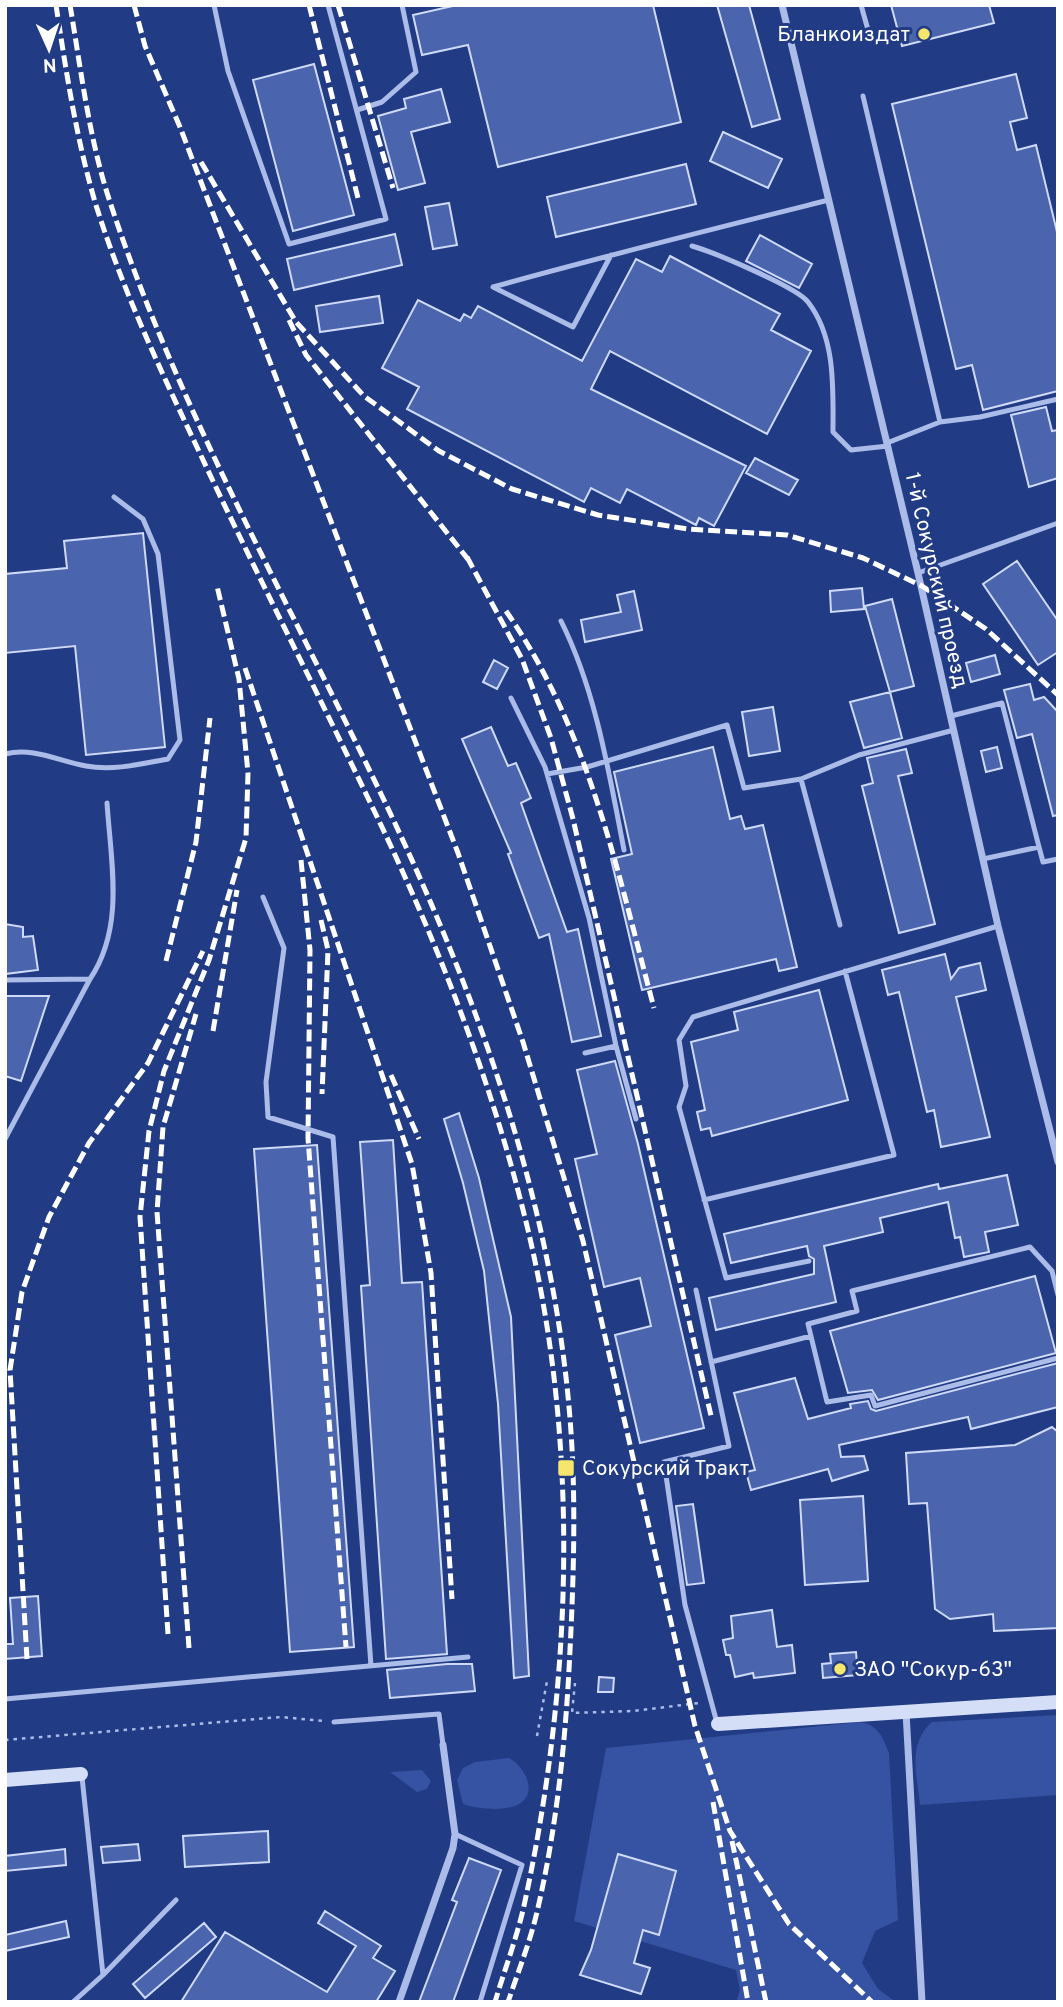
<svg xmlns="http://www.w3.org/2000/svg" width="1063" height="2007" viewBox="0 0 1063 2007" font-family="Overpass,sans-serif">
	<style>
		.green { fill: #3553a2 }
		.building { fill: #4a64ad; stroke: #cfdaf7; stroke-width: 2 }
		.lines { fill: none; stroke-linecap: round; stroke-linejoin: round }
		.path { stroke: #abbce9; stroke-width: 2.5; stroke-dasharray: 3.5 5; stroke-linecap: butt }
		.lane { stroke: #abbce9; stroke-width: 5 }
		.street { stroke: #abbce9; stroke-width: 7 }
		.secondary { stroke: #d5def7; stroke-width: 14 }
		.rail { stroke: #fff; stroke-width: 5; stroke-dasharray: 12 5; stroke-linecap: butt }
		.poi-dot { fill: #f5e76c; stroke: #213b85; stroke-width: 2.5 }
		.labels { text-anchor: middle; stroke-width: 6; stroke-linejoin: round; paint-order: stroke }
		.poi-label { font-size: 21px; fill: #fff; stroke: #213b85; text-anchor: start }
		.street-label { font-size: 21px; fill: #fff; stroke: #213b85 }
	</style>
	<rect width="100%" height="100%" fill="#213b85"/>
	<path class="green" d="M1058,1715V1795L920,1805C917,1774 907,1744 932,1722Z
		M860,1722C878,1725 883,1737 889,1753L898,1920L875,1931L862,1963L878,1989L896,2002H736L740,1990L736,1970L574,1921L606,1748Z
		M509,1758C524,1766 539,1792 519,1804C505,1812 477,1809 463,1804L457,1780L463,1768L475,1762Z
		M422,1770L431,1781L427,1789L417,1792L390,1772Z"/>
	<path class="building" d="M457,5H653L681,122L498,167L468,45L422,55L413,15Z
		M717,5H749L780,119L752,127Z
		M891,5H989L994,23L902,46Z
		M314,64L354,215L293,231L253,80Z
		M1016,74L1027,118L1010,122L1017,150L1036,145L1058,236V391L983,410L972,365L956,369L892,104Z
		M441,89L450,122L411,132L425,183L398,190L378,116L406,108L404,99Z
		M723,132L782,159L768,188L710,161Z
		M686,164L696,204L556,237L547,197Z
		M449,203L457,245L433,249L425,207Z
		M395,234L402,265L294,290L287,259Z
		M760,235L812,264L799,288L746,261Z
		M670,256L780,314L771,330L811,351L767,434L610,351L591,389L746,466L714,526L699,518L696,525L627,489L620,503L591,488L584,502L407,409L419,387L382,368L418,300L460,321L464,314L471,318L478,306L582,361L636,259L662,272Z
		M379,296L383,323L320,332L316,306Z
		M1046,407L1052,431L1058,430V478L1029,487L1011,415Z
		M755,458L798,480L789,495L746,473Z
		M143,533L165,747L86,755L75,646L5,653V574L67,568L64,541Z
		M1017,561L1058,621V652L1038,665L983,584Z
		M862,588L864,609L831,612L830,591Z
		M634,591L642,630L585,642L581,620L621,612L617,595Z
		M892,599L914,686L890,692L902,738L864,748L850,702L890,692L865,606Z
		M995,655L1000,674L971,682L966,663Z
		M494,660L508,668L497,689L483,682Z
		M1030,684L1034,700L1044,697L1058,712V815L1053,816L1032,734L1017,738L1004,690Z
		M773,707L780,751L749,756L742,712Z
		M491,727L508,766L516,763L531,798L521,803L567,932L578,929L601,1036L572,1042L549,934L539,938L508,854L511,853L462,739Z
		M713,747L730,819L741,816L745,829L763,825L797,967L779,971L776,959L642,990L611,859L632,854L614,772Z
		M997,747L1002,768L986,772L981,751Z
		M906,749L912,773L898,776L935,924L899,933L862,786L873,783L867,758Z
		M5,924L23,927V937L33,936L38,970L5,974Z
		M945,954L951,979L959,968L980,963L986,990L956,997L990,1137L941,1147L934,1110L927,1112L899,992L888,995L882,970Z
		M819,990L848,1100L712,1136L710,1128L701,1130L697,1112L705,1110L691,1042L738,1030L734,1012Z
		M5,996H49L21,1081L5,1076Z
		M615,1061L638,1144L704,1428L640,1443L615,1335L651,1326L640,1278L604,1287L575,1159L597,1154L577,1070Z
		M459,1113L479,1178L511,1317L529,1676L514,1678L498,1404L484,1271L463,1183L444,1119Z
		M393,1140L402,1283L422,1282L447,1654L386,1659L361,1286L370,1285L360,1142Z
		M317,1145L354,1647L290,1652L254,1149Z
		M1007,1175L1018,1225L985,1232L989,1252L964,1257L960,1237L955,1238L948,1202L880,1218L883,1232L824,1246L836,1302L716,1330L709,1298L814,1274V1259L809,1256L807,1246L731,1263L724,1234L938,1184L939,1189Z
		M1035,1276L1056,1353L878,1400L872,1390L848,1393L830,1331Z
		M1058,1363V1407L971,1429L968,1417L839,1445L841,1457L864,1456L868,1470L832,1481L828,1469L751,1490L746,1472L755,1470L734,1393L795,1378L808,1419L851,1408L850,1404L868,1401L871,1409L876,1411Z
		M1052,1427L1058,1432V1628L994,1631L993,1614L950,1619L935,1609L927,1503L909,1504L906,1453L1015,1445Z
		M863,1496L868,1581L805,1585L800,1500Z
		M693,1504L704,1583L687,1585L676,1506Z
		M38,1596L42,1656L5,1659V1644H13L10,1598Z
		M772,1610L777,1647L792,1645L795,1673L754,1678L753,1673L735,1677L730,1655H726L723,1640L733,1638L731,1616Z
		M856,1652L858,1675L823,1678L822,1664L831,1663L830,1654Z
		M447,1664H472L475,1691L390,1698L387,1670Z
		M599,1677L614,1678L613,1692H598Z
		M268,1831L269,1862L185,1867L183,1836Z
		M138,1844L140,1860L103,1863L101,1847Z
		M65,1849L66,1865L5,1871V1856Z
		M618,1854L676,1871L659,1935L643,1930L634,1963L650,1968L641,1994L580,1975L591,1950Z
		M469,1858L501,1870L453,2002H419L457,1902L452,1900Z
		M325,1911L381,1946L373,1958L395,1971L376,2002H181L225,1932L327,1992L356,1946L318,1923Z
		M66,1921L69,1937L5,1951V1935Z
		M204,1923L216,1937L145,1998L133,1984Z"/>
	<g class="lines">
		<path class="path" d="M575,1683L572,1713L633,1711L699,1703
			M537,1736L547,1681
			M5,1740L281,1717L324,1721"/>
		<path class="lane" d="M214,5L228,71L289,244L386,219L328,5
			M861,5L870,37
			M863,96L940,422L887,443
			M357,110L382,102L416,72L402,5
			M692,246C713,252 797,287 808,302C836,338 833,389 833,432L851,450L888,446
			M611,255L573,327L493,287C604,256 717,228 829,200
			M940,422L980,417L1058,399
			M918,573L1058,523
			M561,621C596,691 609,773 624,850
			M511,698L545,767L589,918L616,1046L585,1053
			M951,716L1002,703L1039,847
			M5,754C34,747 58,761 86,766C113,771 141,764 168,759L180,740L158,554L143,519L114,497
			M547,774L587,767L727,725L744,788L801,779L840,925
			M801,779L859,755L954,730
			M983,859L1039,847L1043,862L1058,859
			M263,897L284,948L266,1082L268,1117L333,1137L371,1666
			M5,980L90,979
			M616,1046L636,1119
			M5,1139L90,979C125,927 111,863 107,803
			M704,1200L894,1155L845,971
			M809,1261L726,1278L679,1107L686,1086L679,1040L693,1017L998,926
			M696,1290L729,1446L664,1462L685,1605L717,1723
			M1058,1295L1052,1271L1030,1247L852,1291L857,1311L808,1324L827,1402L871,1395L875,1406L1058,1358
			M711,1362L811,1336
			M5,1699L468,1657
			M334,1722L439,1714L443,1745
			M455,1834L522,1865L480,2002
			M103,1975L176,1900
			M73,2002L103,1975L82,1777"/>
		<path class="street" d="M782,5L918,573L998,926L1058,1162
			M906,1712L922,2002
			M399,2002L453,1848L455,1834L443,1745"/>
		<path class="secondary" d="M718,1724L1058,1702
			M5,1780L81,1774"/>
		<path class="rail" d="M56,5C66,71 76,137 95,202C121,286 158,365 196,445C251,563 311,679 367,796C435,935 492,1080 528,1230C580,1448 572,1683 525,1901C518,1935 505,1968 495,2002
			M70,5C81,70 89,139 110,202C178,409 288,600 382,796C483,1006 565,1235 573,1471C575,1531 573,1591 570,1650C566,1737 557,1827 537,1912C530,1942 518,1972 508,2002
			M134,5L145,46L180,127L458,853L523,1042L583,1241L695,1726L730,1831L789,1924L872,2002
			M309,5L358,198
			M338,5L393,188
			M201,162L296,322L364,396L439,451L512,489L598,515L688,529L787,535L863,558L922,586L986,629L1058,695
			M289,320L306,355L471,563
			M467,557L522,659L551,738L573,819L712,1420
			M506,611C589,730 617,870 654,1008
			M245,668L412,1164L431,1273L452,1599
			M301,860L310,950L308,1138L346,1647
			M321,920L328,950L322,1094
			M166,961L196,842L210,718
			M213,1031L237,890
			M391,1075L419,1139
			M168,1634L140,1217L149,1131L164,1071L209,960L246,838L248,773L239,679L217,586
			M189,1648L157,1212L163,1127L196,1014
			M27,1659L10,1370L22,1292L49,1217L89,1143L148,1063L203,951
			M713,1802L748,2002
			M732,1841L766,2002"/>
	</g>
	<g class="poi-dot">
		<circle cx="924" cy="34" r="7"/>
		<rect x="557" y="1459" width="18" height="18" rx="3.5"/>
		<circle cx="840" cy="1669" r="7"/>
	</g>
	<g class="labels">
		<g class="poi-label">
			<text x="910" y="41" text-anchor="end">Бланкоиздат</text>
			<text x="582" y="1475">Сокурский Тракт</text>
			<text x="854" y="1676">ЗАО "Сокур-63"</text>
		</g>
		<g class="street-label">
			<text transform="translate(937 580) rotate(77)" y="7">1-й Сокурский проезд</text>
		</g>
	</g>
	<rect width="1063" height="2007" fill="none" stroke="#ffffff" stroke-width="14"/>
	<g transform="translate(49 49) rotate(177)" stroke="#213b85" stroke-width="5" paint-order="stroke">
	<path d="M0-5L12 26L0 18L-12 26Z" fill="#ffffff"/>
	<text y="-10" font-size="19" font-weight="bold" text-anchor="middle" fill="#ffffff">N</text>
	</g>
</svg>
